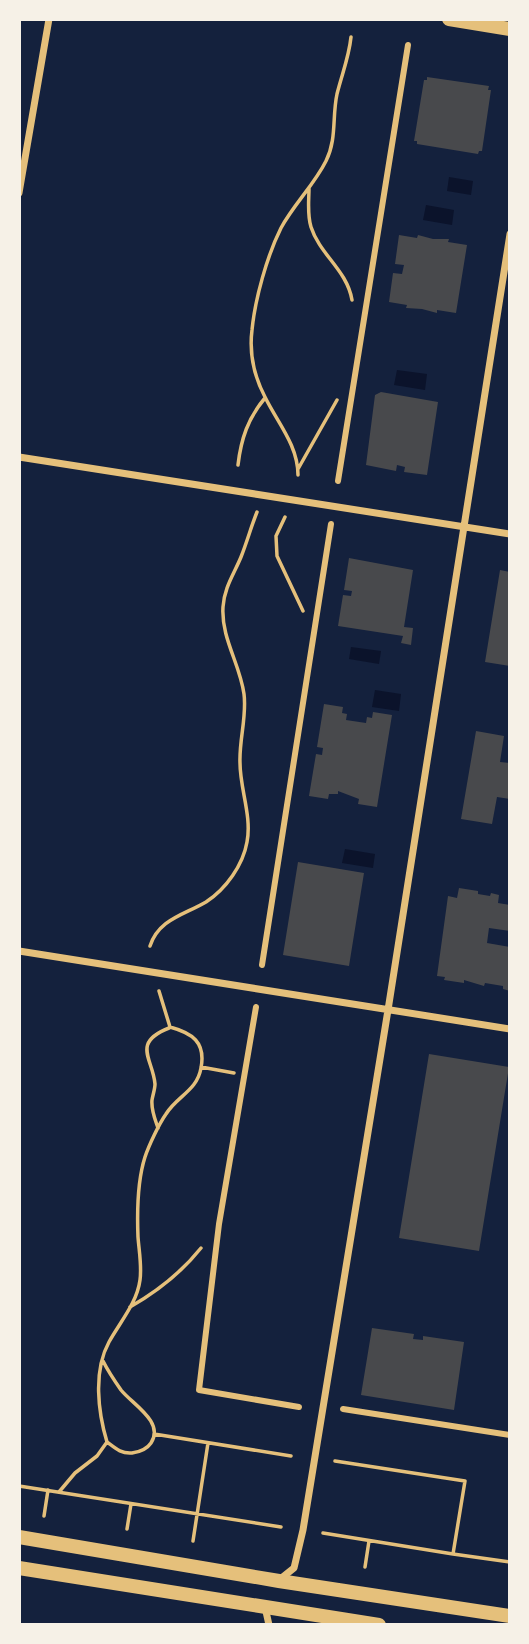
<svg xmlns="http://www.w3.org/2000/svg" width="529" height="1644" viewBox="0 0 529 1644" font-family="'DejaVu Sans',sans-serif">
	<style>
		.water { fill: #0b132b }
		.building { fill: #48494c }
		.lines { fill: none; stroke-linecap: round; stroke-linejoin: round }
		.path { stroke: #e5c07b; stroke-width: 3.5 }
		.pedestrian { stroke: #e5c07b; stroke-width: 6 }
		.minor { stroke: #e5c07b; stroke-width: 7 }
		.secondary { stroke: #e5c07b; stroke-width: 14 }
	</style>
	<rect width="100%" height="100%" fill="#14213d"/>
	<path class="water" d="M449,177L473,181L471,195L447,191Z
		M426,205L454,210L452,225L423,220Z
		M397,370L427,374L425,390L394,385Z
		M351,647L381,651L379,664L349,659Z
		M375,690L401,694L399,711L372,707Z
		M345,849L375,854L373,868L342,863Z"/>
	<path class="building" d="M427,77L489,86L488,90H491L482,151H479L478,154L417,144V141H414L424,80H427Z
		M399,235L417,238L418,235L433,239H449L448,242L467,245L456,313L437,310V313L422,309L406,308L407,305L389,302L393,273L402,274L404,265L395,264Z
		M381,392L438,402L427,475L404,472L405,467L397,465L396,471L366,465L375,395Z
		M349,558L413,570L404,627L413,628L411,645L401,643L403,636L338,626L343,595L351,596L352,591L344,590Z
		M500,570L510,572V666L485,662Z
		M324,704L343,707L342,713L347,714L346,720L366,723L367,717L372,718L373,712L392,715L377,807L358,804L359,799L338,791V794H329L328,799L309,796L316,754L322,755L323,748L317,747Z
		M476,731L504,736L500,762L510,763V799L497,797L492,824L461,819Z
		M298,862L364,873L349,966L283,955Z
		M459,888L478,891V894L490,896L491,893L499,895L498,903L510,905V931L489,928L487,943L510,947V991L503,989V986L485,983L484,986L464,980V983L444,980L445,977L437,976L448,896L457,898Z
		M429,1054L509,1067L479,1251L399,1238Z
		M372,1328L414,1334L413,1339L423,1340V1336L464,1342L454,1410L361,1395Z"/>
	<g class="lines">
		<path class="path" d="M309,188C309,201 307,214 311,227C320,255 347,270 352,300
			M238,465C241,439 248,418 265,398
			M298,469L337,400
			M298,475C298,445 277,422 265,397C254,376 249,354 252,330C255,299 267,256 281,228C294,204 314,185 326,161C337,139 332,117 337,94C342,74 349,57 351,37
			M285,517L276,536L277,556L303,611
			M150,946C159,919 184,915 206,902C226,889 243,865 247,842C252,816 240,789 240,763C239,740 247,716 244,694C240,664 221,638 223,607C224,588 234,574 241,557C247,542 251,527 257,512
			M201,1067L234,1073
			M158,1128C155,1119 151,1110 152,1100C153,1094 155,1089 155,1084C153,1059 131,1043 169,1028
			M130,1307C158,1291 181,1273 201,1248
			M103,1361C108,1371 114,1380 121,1390C132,1404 165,1422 151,1443C147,1449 139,1452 132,1453C121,1454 115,1448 107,1442
			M154,1434L291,1456
			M335,1461L465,1481L453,1554L510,1562
			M19,1486L281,1527
			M59,1492L75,1473L97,1456L107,1442C98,1412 93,1371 109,1342C120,1322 137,1303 140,1280C142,1266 139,1251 138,1237C137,1212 137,1182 145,1157C149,1145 159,1124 166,1114C177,1096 197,1091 201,1068C206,1042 192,1033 170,1027L159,991
			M44,1516L48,1490
			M127,1529L131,1504
			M323,1533L453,1554
			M193,1541L208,1443
			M365,1567L369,1541"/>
		<path class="pedestrian" d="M338,481L408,45
			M262,965L331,524
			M256,1007L219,1224L199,1390L299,1407
			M343,1409L510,1435"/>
		<path class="minor" d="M19,193L49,19
			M19,457L510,534
			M19,951L510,1029
			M279,1580L294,1568L303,1530L388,1010L510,234
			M265,1607L269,1625"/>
		<path class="secondary" d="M449,19L510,29
			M19,1537L279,1581L510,1616
			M19,1568L379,1625"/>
	</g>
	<rect width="529" height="1644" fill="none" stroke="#f6f1e7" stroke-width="42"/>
</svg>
